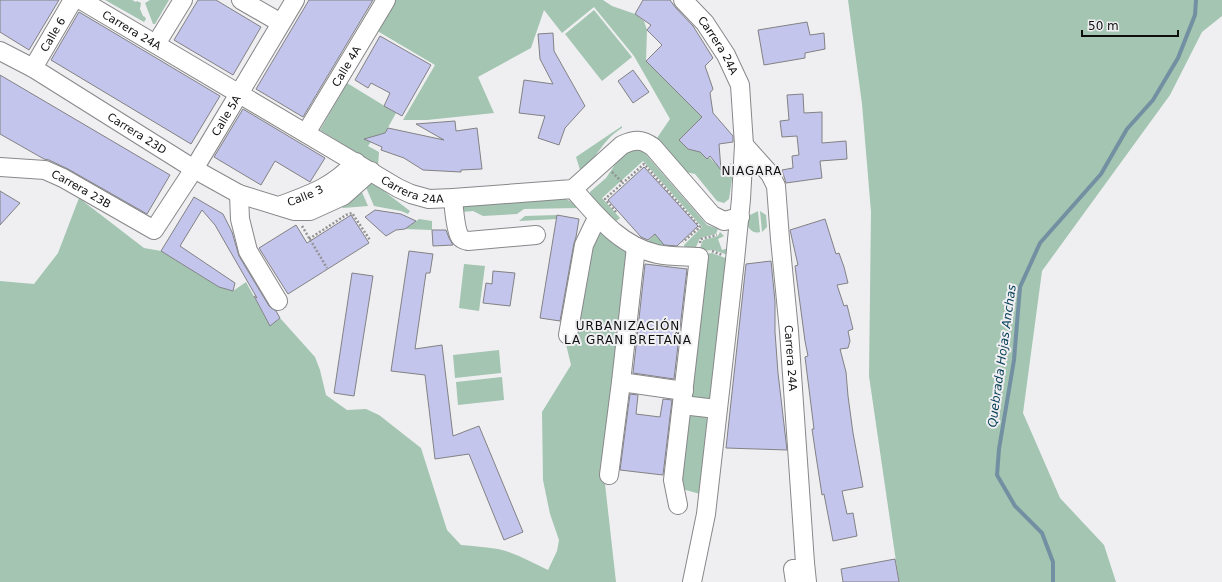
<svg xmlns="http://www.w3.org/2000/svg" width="1222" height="582" viewBox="0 0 1222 582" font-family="'DejaVu Sans',sans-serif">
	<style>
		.green { fill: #a3c5b2 }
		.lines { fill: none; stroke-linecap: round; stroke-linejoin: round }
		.stream { stroke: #7390a2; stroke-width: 4 }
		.building { fill: #c4c5ed; stroke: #828284 }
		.minor-casing { stroke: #88888b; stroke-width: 20 }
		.path { stroke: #939395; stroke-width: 2.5; stroke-dasharray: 2 2; stroke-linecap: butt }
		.minor { stroke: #fff; stroke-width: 18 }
		.labels { text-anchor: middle; stroke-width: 4; stroke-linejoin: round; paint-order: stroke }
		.street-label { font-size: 11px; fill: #0f0f10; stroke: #efeff1 }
		.neighbourhood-label { font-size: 12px; letter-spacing: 1px; fill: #0f0f10; stroke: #efeff1 }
		.water-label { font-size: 12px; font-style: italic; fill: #053e57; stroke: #efeff1 }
	</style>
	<rect width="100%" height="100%" fill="#efeff1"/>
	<path class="green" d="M105,0H132L136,2L137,1L141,3L140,9L143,16L145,17L146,19L144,22Z
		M150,0H169L155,24H153L145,3Z
		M392,0H603L612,6L635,14L644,21L647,30L646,61L702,117L688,149L700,152L707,159L709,157L722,170L731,163L733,172L729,199L724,203L717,201L695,174L686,172L657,138L670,119L634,56L594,7L562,33L544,10L531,48L478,77L494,113L427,120H403L435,65L374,29Z
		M848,0H1222V16L1202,32L1170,95L1042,271L1023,413L1060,498L1104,545L1116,582H899L869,376L871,212L862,104Z
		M594,10L632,57L602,81L565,34Z
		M347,83L396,113L385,133L375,136L368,146L379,152L378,166L320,130Z
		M622,126V128C602,140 597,158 581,173L576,157Z
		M635,145L643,151L707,225L718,229L716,234L700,238L696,247L686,251L684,245L702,227L643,161L602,198L620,218L614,223L591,200L590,192L606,178L624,151Z
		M370,183L380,188L410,211L408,214L401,211L374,206L365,185Z
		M361,190L368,206L343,208L339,203Z
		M79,198L144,248L161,251L219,287L233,291L246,282L270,326L280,318L315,357L320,370L326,395L347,410L366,409L379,415L421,448L447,530L461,545C473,546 486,547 498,549C516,553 532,563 548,570L557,551L559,540L550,514L543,480L542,412L571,365L565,340L595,230L599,228L628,251L604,475L616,582H0V281L34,284L58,253Z
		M564,198L579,206L580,208L524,209L517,214L483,216L473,211L462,212V205Z
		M758,211L760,232C754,234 749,230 747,224L750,215Z
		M760,211L766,215L767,227L762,232Z
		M557,215V219L519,221L525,216Z
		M419,219L432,221V230L405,229Z
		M720,232L724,236L718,239L722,250L729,248L728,255L713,250L702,251L700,248L703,240L718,236Z
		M655,234L670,251L646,243Z
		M712,253L728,259L712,399L705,403L689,396L704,254Z
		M464,264L485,266L479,311L459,308Z
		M499,350L501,373L455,378L453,355Z
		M502,377L504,400L458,405L456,382Z
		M687,411L702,413L709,421L700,494L682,489L678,478Z"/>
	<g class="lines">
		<path class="stream" d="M1053,582V562L1042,533L1015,506L997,475L999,449L1014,360L1020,287L1040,243L1101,174L1127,129L1153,100L1178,58L1195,15L1196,0"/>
	</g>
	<path class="building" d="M0,0H59L29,50L0,32Z
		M198,0H216L261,27L233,75L174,40Z
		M309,0H373L303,117L256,89Z
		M643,0H670L675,7L693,26L713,58L705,66L713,89L710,93L713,113L733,136V142L719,144L721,170L710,156L707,159L700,152L688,149L679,140L702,117L646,61L662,45L647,30L651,25L635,14Z
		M79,12L220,96L191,144L51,60Z
		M807,22L810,35L824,33L825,49L805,53V58L764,65L758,30Z
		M553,33L554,51L585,106L565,128L559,145L538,138L545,116L519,113L524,80L553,84L540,59L538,34Z
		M380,36L431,65L402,116L384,106L390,93L371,83L368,88L355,80Z
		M633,70L649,92L633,103L618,81Z
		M0,75L170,175L147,214L68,169L49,160L44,159L0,134Z
		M803,94L804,113L822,112V143L846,141L847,159L820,161L822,178L786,183L782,170L793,168L792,156L799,155L797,136L782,137L780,121L789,120L787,95Z
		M243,109L325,158L310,182L275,161L261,185L214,157Z
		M455,121L456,131L477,128L482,169L461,170V172L423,170L404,158L381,150L382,147L364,139L385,133L388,128L444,140L416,124Z
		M644,167L698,226L677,246L664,245L655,234L648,240L641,237L608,200Z
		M0,191L20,203L0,225Z
		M194,197L223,214L232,232L239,256L269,306L276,311L280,318L270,326L254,296L257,298L215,225L202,210L180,246L235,283L233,291L219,287L161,251Z
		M375,210L401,214L416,221L405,229L396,230L386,236L365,217Z
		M351,215L369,243L288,294L259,248L296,225L307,243Z
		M557,215L579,219L576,237L574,243L560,321L540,318Z
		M825,219L836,254L839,253L844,267L848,283L837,285L844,306L847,305L853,329L848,331L850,341L848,348L840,349L846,372L848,396L853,433L863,487L842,491L847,514L853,513L857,536L833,541L824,494L822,495L816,456L812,429H814L805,357L808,356L805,341L795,266L798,265L790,230Z
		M432,230H446L449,238L453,245L433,246Z
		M409,251L433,254L430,273H426L415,349L442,345L453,436L479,426L523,532L504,540L469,454L435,459L425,375L391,371Z
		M771,261L775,301V332L778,373L787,450L726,448L746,264Z
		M645,264L687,269L674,379L633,373Z
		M493,271L515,273L510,306L483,303L486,283L492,284Z
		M352,273L373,276L354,396L334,393Z
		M630,394L638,395L636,414L660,417L663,399L672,400L663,475L620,470Z
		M895,559L899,582H843L841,569Z"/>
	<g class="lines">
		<defs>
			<g id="minor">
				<path id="s1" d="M81,0L398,188L411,194L429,199L453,198L573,189L622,145C635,139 642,139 653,147L712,215L724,221L740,217"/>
				<path d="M241,0L281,23"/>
				<path id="s2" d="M683,0L705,23L726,55L740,85L744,145L741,199L735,260L706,514L692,582"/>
				<path d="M156,44L183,0"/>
				<path id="s3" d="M0,51L33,68L194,169L239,194L294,211H310L343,196L371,171"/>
				<path id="s4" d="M33,68L73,0"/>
				<path id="s5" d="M306,133L386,0"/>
				<path id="s6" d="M744,145L770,174L776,186L780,239L789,331L805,563L807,582"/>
				<path id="s7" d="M0,167L45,170L63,178L154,230L194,169L295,0"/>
				<path d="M573,189C597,216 620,246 657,254C671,257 685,256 699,257L673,480L678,505"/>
				<path d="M239,194L240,219L248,251L278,301"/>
				<path d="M453,198C454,208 455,229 460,237C462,240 465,240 468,241L536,235"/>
				<path id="s8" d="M279,206C311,194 331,188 356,162"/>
				<path d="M568,335L584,245L594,224L600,219"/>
				<path d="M621,382L684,391"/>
				<path d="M682,405L717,409"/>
				<path d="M609,475L621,382L636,247"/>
				<path d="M795,582L793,569H800L805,563"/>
			</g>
		</defs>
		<use href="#minor" class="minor-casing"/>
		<path class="path" d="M612,172L623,183
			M616,212L605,199L644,164L700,227L683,242
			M302,226L327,268
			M309,239L346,215L352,213L370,240
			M700,243L701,239L717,235
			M712,251L722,255"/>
		<use href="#minor" class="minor"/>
	</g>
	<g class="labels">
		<g class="street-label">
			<text dy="4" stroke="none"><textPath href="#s1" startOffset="59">Carrera 24A</textPath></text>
			<text dy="4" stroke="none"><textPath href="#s4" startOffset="39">Calle 6</textPath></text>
			<text dy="4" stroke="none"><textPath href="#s2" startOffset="58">Carrera 24A</textPath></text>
			<text dy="4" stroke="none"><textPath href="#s5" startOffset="78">Calle 4A</textPath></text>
			<text dy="4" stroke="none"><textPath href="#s7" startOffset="305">Calle 5A</textPath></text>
			<text dy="4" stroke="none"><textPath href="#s3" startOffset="160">Carrera 23D</textPath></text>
			<text dy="4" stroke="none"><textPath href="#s1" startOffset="383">Carrera 24A</textPath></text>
			<text dy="4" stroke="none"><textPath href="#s7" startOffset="86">Carrera 23B</textPath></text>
			<text dy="4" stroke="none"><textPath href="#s8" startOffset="28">Calle 3</textPath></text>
			<text dy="4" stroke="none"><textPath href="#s6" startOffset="225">Carrera 24A</textPath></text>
		</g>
		<g class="neighbourhood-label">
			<text x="752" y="175">NIAGARA</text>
			<text x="628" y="330">URBANIZACIÓN<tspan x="628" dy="14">LA GRAN BRETAÑA</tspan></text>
		</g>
		<g class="water-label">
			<text transform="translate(1002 356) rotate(-82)" y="4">Quebrada Hojas Anchas</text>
		</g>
	</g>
	<path d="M1082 30v6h96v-6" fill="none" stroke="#0f0f10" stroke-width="2"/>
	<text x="1088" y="30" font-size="12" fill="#0f0f10" stroke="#efeff1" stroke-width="3" paint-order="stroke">50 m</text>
</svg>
